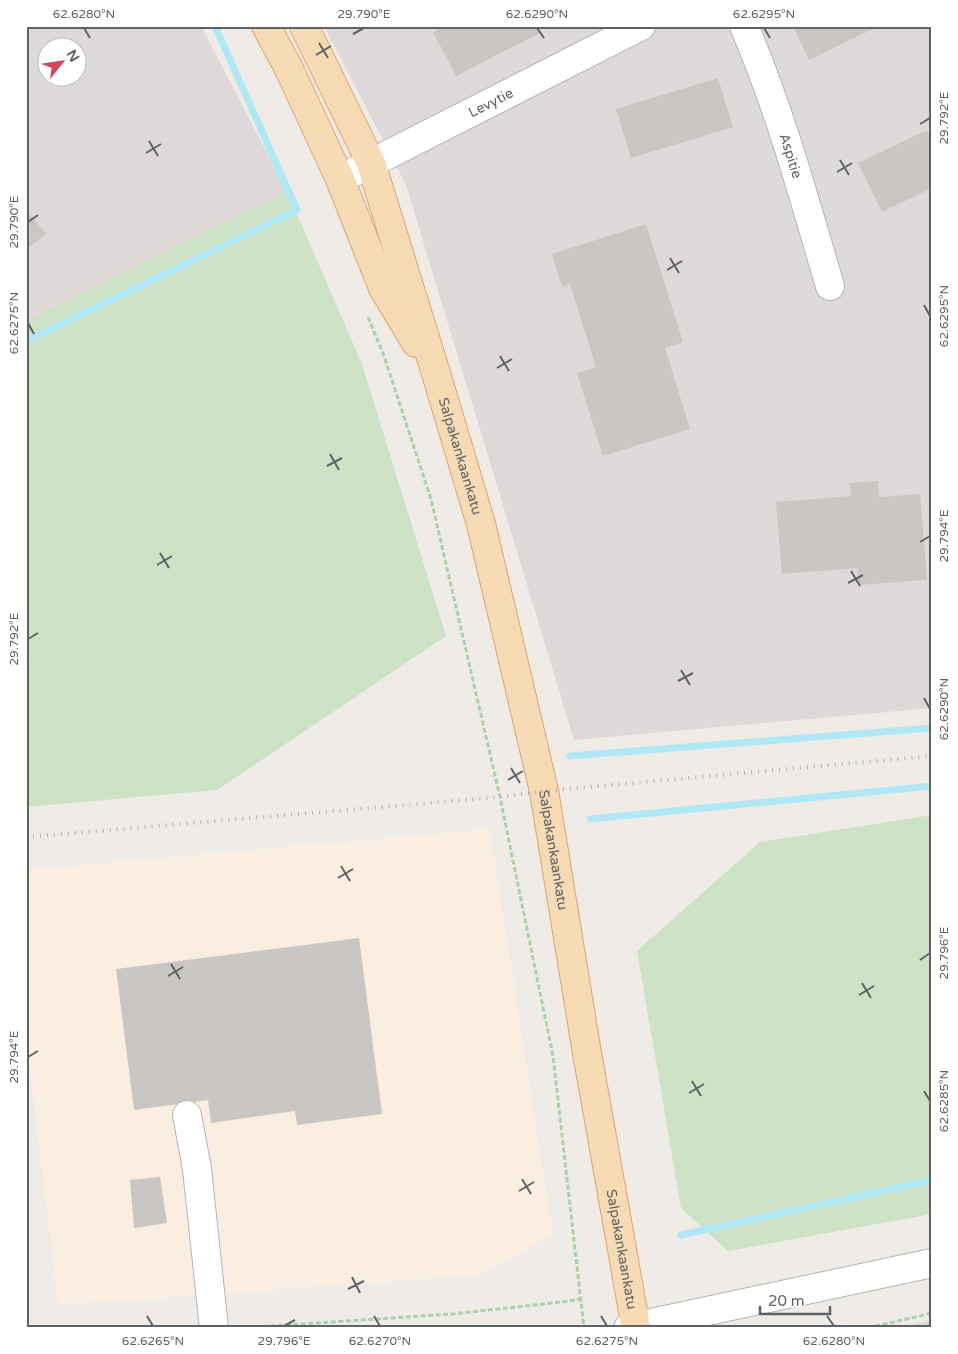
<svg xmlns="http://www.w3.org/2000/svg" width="958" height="1354" viewBox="0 0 958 1354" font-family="'Varela Round',sans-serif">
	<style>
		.commercial { fill: #faeee0 }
		.industrial { fill: #dedad9; fill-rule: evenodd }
		.green { fill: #cee3c6 }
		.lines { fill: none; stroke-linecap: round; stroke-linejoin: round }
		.stream { stroke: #b0e9f5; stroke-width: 7 }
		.building { fill: #cac6c3 }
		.minor-casing { stroke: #b2b5b7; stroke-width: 30 }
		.major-casing { stroke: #e1a36d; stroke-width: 30 }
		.path { stroke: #a9d1aa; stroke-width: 3; stroke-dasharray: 5 2.5; stroke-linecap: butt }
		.minor { stroke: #fff; stroke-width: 28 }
		.major { stroke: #f6dbb5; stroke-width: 28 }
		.rail { stroke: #b2b3b3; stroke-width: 4; stroke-dasharray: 1 6; stroke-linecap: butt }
		.ticks { fill: none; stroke: #5e6365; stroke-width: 2 }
		.labels { text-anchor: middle; stroke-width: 4.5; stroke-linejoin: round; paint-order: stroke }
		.street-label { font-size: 14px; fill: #5e6365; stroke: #fff }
		.neatline { fill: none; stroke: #5e6365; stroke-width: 2 }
		.ticks-label { font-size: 12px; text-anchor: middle; fill: #5e6365 }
	</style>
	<rect width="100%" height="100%" fill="#efebe7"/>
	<path class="commercial" d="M490,829L553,1234L480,1275L58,1305L26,1038V870Z"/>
	<path class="industrial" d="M26,26H201L287,191L26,320ZM48,48H78V78H48Z
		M324,26H932V708L574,740L406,185Z
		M932,1320V1328H899Z"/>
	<path class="green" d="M287,191L362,364L446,636L217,790L26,807V320Z
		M932,815V1214L728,1251L681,1208L637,951L760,842Z"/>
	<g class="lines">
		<path class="stream" d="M26,341L297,210L215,26
			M570,756L932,728
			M590,819L932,786
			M681,1235L932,1180"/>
	</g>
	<path class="building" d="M445,26H537L540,33L456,76L433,32Z
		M793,26H879L809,60Z
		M718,78L733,127L631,158L616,109Z
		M927,130L932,140V188L882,212L858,163Z
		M26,210L46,234L26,250Z
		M646,224L683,342L665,348L690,429L603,456L577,373L596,367L570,284L562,287L552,254Z
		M878,481L879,497L920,494L927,580L859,585L857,568L782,574L776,502L851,496L849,483Z
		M359,938L382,1114L297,1125L295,1111L211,1123L208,1100L134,1110L116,969Z
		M160,1177L167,1223L134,1228L130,1180Z"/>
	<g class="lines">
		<defs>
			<g id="minor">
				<path id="s1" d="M744,26C780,110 804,198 830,286"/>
				<path id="s2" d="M340,179L641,26"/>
				<path d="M187,1115L197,1169L214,1328"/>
				<path d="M628,1328L932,1263"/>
			</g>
			<g id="major">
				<path d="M266,26L289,69L340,179L383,288L416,343"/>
				<path id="s3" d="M304,26L371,163L438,380L481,524L544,791L587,1053L636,1328"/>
			</g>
		</defs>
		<use href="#minor" class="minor-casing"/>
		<use href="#major" class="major-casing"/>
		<path class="path" d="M368,317L384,356L431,499L500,797L553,1056L584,1328
			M241,1328L452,1314L562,1302L580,1299
			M868,1328L932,1313"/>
		<use href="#minor" class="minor"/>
		<use href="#major" class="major"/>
		<path class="rail" d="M26,837L500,797L544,791L932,756"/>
	</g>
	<path class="ticks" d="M84,28L90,38M537,28L544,38M764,28L770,38M353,34L364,28M319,43L328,58M316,55L331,46M920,124L930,118M149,141L158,156M146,153L161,144M840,160L849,175M837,172L852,163M28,222L38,215M670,258L679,273M667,270L682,261M924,305L930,316M28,323L34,334M500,356L509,371M497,368L512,359M330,454L339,470M327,466L342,458M920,542L930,536M160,553L169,568M157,565L172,556M851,571L860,586M848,583L863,575M28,639L38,633M681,670L690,685M678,681L693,673M924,698L930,709M511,768L520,783M508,780L523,771M341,866L350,881M338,878L353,869M920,960L930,953M171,964L180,979M168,976L183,967M862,983L871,998M859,995L874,986M28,1057L38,1051M692,1081L701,1096M924,1091L930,1101M689,1093L704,1084M522,1179L531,1194M519,1191L534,1182M352,1277L360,1293M348,1289L364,1281M147,1316L153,1326M374,1316L380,1326M601,1316L607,1326M827,1316L834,1326M284,1326L295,1320"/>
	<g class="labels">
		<g class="street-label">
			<text dy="5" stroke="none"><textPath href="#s2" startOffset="169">Levytie</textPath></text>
			<text dy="5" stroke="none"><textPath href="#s1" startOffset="138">Aspitie</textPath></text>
			<text dy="5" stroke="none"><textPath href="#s3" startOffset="459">Salpakankaankatu</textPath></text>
			<text dy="5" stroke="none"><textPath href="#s3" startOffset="864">Salpakankaankatu</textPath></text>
			<text dy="5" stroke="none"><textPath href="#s3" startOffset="1269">Salpakankaankatu</textPath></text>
		</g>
	</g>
	<rect width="958" height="1354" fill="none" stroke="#ffffff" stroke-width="55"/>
	<g transform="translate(62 62) rotate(60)"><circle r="24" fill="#ffffff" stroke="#bfc1c1"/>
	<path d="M0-4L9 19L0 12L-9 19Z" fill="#d5465f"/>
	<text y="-8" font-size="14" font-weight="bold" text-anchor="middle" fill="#5e6365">N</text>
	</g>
	<path d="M760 1306v8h70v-8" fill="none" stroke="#5e6365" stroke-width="2.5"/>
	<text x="768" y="1306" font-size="15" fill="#5e6365" stroke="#ffffff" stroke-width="4" paint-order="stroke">20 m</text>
	<rect x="28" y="28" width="902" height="1298" class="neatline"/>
	<g class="ticks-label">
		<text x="84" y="18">62.6280°N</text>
		<text x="364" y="18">29.790°E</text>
		<text x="537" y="18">62.6290°N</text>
		<text x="764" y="18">62.6295°N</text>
		<text transform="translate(944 118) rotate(-90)" y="4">29.792°E</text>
		<text transform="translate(14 222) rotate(-90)" y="4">29.790°E</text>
		<text transform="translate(944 316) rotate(-90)" y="4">62.6295°N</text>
		<text transform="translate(14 323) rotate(-90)" y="4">62.6275°N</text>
		<text transform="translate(944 536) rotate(-90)" y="4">29.794°E</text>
		<text transform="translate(14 639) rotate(-90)" y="4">29.792°E</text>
		<text transform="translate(944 709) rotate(-90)" y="4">62.6290°N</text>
		<text transform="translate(944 953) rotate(-90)" y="4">29.796°E</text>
		<text transform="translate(14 1057) rotate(-90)" y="4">29.794°E</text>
		<text transform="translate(944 1101) rotate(-90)" y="4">62.6285°N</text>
		<text x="153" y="1345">62.6265°N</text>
		<text x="284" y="1345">29.796°E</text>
		<text x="380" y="1345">62.6270°N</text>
		<text x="607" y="1345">62.6275°N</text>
		<text x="834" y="1345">62.6280°N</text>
	</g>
</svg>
